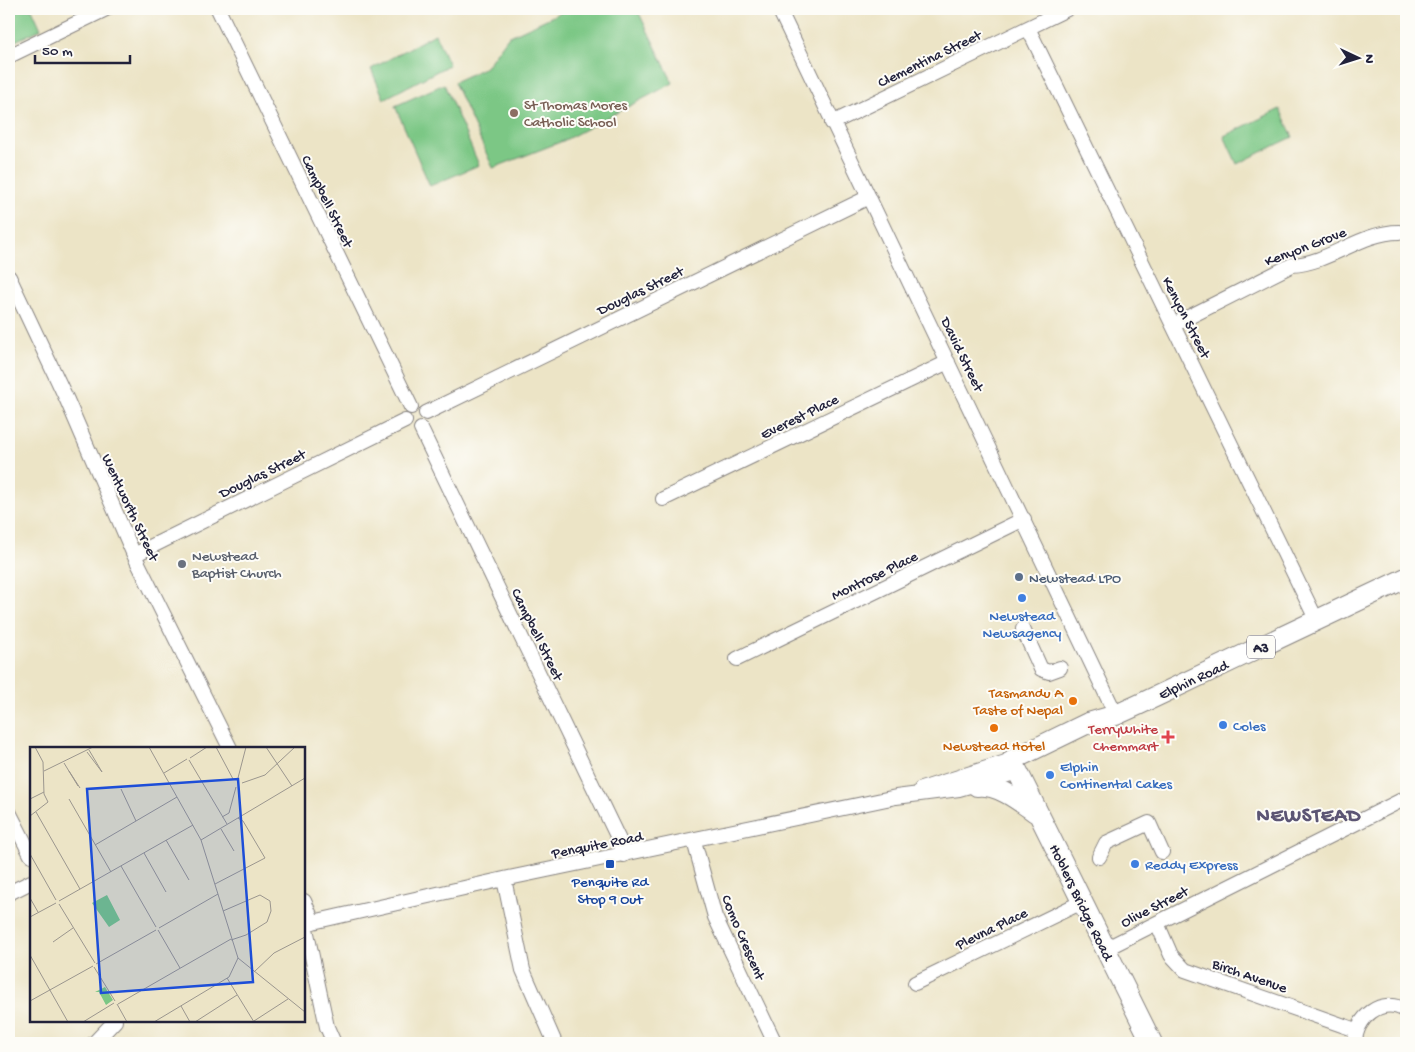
<svg xmlns="http://www.w3.org/2000/svg" width="1415" height="1052" viewBox="0 0 1415 1052" font-family="'Gochi Hand',sans-serif">
	<style>
		.green { fill: #7bc785; stroke: #4e7460 }
		.lines { fill: none; stroke-linecap: round; stroke-linejoin: round }
		.minor-casing { stroke: #878380; stroke-width: 16 }
		.highway-casing { stroke: #878380; stroke-width: 22 }
		.minor { stroke: #fff; stroke-width: 14 }
		.highway { stroke: #fff; stroke-width: 20 }
		.education-dot { fill: #8d6e63; stroke: #fdfcf7; stroke-width: 2 }
		.worship-dot { fill: #6b7280; stroke: #fdfcf7; stroke-width: 2 }
		.service-dot { fill: #5c6f8a; stroke: #fdfcf7; stroke-width: 2 }
		.shop-dot { fill: #3f7fe0; stroke: #fdfcf7; stroke-width: 2 }
		.food-dot { fill: #e8710a; stroke: #fdfcf7; stroke-width: 2 }
		.health-dot { fill: #e0444e; stroke: #fdfcf7; stroke-width: 2 }
		.transit-dot { fill: #1a4fb4; stroke: #fdfcf7; stroke-width: 2 }
		.labels { text-anchor: middle; stroke-width: 4; stroke-linejoin: round; paint-order: stroke }
		.shield { fill: #fdfcf7; stroke: #646373; stroke-width: 1 }
		.shield-label { font-size: 14px; font-weight: bold; fill: #22223b }
		.street-label { font-size: 15px; fill: #22223b; stroke: #fdfcf7 }
		.education-label { font-size: 15px; fill: #785e54; stroke: #fdfcf7; text-anchor: start }
		.worship-label { font-size: 15px; fill: #5b616d; stroke: #fdfcf7; text-anchor: start }
		.service-label { font-size: 15px; fill: #4e5e75; stroke: #fdfcf7; text-anchor: start }
		.shop-label { font-size: 15px; fill: #366cbe; stroke: #fdfcf7; text-anchor: start }
		.food-label { font-size: 15px; fill: #c56008; stroke: #fdfcf7; text-anchor: end }
		.health-label { font-size: 15px; fill: #be3a42; stroke: #fdfcf7; text-anchor: end }
		.transit-label { font-size: 15px; fill: #164399; stroke: #fdfcf7 }
		.district-label { font-size: 20px; font-weight: bold; letter-spacing: 1px; fill: #5c5574; stroke: #fdfcf7 }
		.inset-road { fill: none; stroke: #9b968e; stroke-width: 1 }
		.view { fill: #1d4ed8; fill-opacity: 0.15; stroke: #1d4ed8; stroke-width: 2.5 }
		.inset-edge { fill: none; stroke: #22223b; stroke-width: 2.5 }
	</style>
	<rect width="100%" height="100%" fill="#fdfcf7"/>
	<filter id="ink" filterUnits="userSpaceOnUse"><feTurbulence type="fractalNoise" baseFrequency=".02" numOctaves="2"/><feDisplacementMap in="SourceGraphic" scale="10" xChannelSelector="R" yChannelSelector="G"/><feConvolveMatrix kernelMatrix="1 2 1 2 8 2 1 2 1" color-interpolation-filters="sRGB"/></filter>
	<filter id="wash" filterUnits="userSpaceOnUse"><feTurbulence type="fractalNoise" baseFrequency=".0096" numOctaves="4" result="noise"/><feDisplacementMap in="SourceGraphic" scale="20" xChannelSelector="R" yChannelSelector="G"/><feGaussianBlur stdDeviation="1.12" result="paint"/><feColorMatrix in="noise" values="0 0 0 0 0 0 0 0 0 0 0 0 0 0 0 0 0 1.4 0 .05"/><feComposite in="paint" operator="in"/></filter>
	<g filter="url(#wash)">
		<rect width="100%" height="100%" fill="#ece4c6"/>
		<path class="green" d="M9,9H32L41,29L9,44Z
			M568,9H637L673,83L563,141L493,168L454,82L486,67L508,37Z
			M435,34L449,65L384,99L371,69Z
			M444,84L479,165L430,186L395,106Z
			M1280,109L1293,137L1237,164L1224,136Z"/>
	</g>
	<g filter="url(#ink)">
		<g class="lines">
			<defs>
				<path id="minor" d="M218,9L411,407
					M779,9L1116,715
					M1028,28L1317,621
					M9,56L106,9
					M832,123L1067,9
					M9,277L67,400L134,555L230,748
					M1173,325L1292,265C1330,263 1361,232 1399,232
					M426,413L869,197
					M421,429L619,840L624,855
					M663,499L948,362
					M134,555L405,421
					M1023,629L1041,669L1049,672L1060,668
					M737,659L1024,519
					M921,789L1012,760
					M9,812L31,855
					M694,841L715,917L775,1043
					M1099,857L1106,843L1149,823L1162,852
					M504,879L523,970L555,1043
					M9,893L31,882
					M304,901L313,922
					M1157,923L1171,955L1185,970L1356,1030
					M304,924L504,879L896,797L959,789L1018,772
					M305,924L327,1027L334,1043
					M1105,949L1406,798
					M915,983L1082,902
					M94,1043L115,1021
					M1355,1043C1355,1018 1382,995 1406,1011"/>
				<path id="highway" d="M977,786C998,784 1018,800 1035,812
					M1152,1043L1012,760L1088,723L1116,715L1138,705L1406,578"/>
			</defs>
			<use href="#minor" class="minor-casing"/>
			<use href="#highway" class="highway-casing"/>
			<use href="#minor" class="minor"/>
			<use href="#highway" class="highway"/>
		</g>
	</g>
	<circle class="education-dot" cx="514" cy="113" r="5"/>
	<circle class="worship-dot" cx="182" cy="564" r="5"/>
	<circle class="service-dot" cx="1019" cy="577" r="5"/>
	<g class="shop-dot">
		<circle cx="1022" cy="598" r="5"/>
		<circle cx="1223" cy="725" r="5"/>
		<circle cx="1050" cy="775" r="5"/>
		<circle cx="1135" cy="864" r="5"/>
	</g>
	<g class="food-dot">
		<circle cx="1073" cy="701" r="5"/>
		<circle cx="994" cy="728" r="5"/>
	</g>
	<path class="health-dot" d="M1165.5 729.5h5v5h5v5h-5v5h-5v-5h-5v-5h5z"/>
	<rect class="transit-dot" x="605" y="859" width="10" height="10" rx="2.5"/>
	<g class="labels">
		<rect class="shield" x="1247" y="635.5" width="28" height="23" rx="4"/>
		<g class="shield-label">
			<text x="1261" y="652">A3</text>
		</g>
		<g class="street-label">
			<text transform="translate(929 58) rotate(-26)" y="5">Clementina Street</text>
			<text transform="translate(328 201) rotate(64)" y="5">Campbell Street</text>
			<text transform="translate(1305 246) rotate(-21)" y="5">Kenyon Grove</text>
			<text transform="translate(640 290) rotate(-26)" y="5">Douglas Street</text>
			<text transform="translate(1187 317) rotate(63)" y="5">Kenyon Street</text>
			<text transform="translate(963 354) rotate(64)" y="5">David Street</text>
			<text transform="translate(799 416) rotate(-26)" y="5">Everest Place</text>
			<text transform="translate(262 473) rotate(-26)" y="5">Douglas Street</text>
			<text transform="translate(131 507) rotate(65)" y="5">Wentworth Street</text>
			<text transform="translate(874 575) rotate(-26)" y="5">Montrose Place</text>
			<text transform="translate(538 634) rotate(64)" y="5">Campbell Street</text>
			<text transform="translate(1193 679) rotate(-25)" y="5">Elphin Road</text>
			<text transform="translate(597 844) rotate(-11)" y="5">Penquite Road</text>
			<text transform="translate(1082 902) rotate(64)" y="5">Hoblers Bridge Road</text>
			<text transform="translate(1154 906) rotate(-27)" y="5">Olive Street</text>
			<text transform="translate(991 928) rotate(-26)" y="5">Plevna Place</text>
			<text transform="translate(744 937) rotate(67)" y="5">Como Crescent</text>
			<text transform="translate(1250 975) rotate(19)" y="5">Birch Avenue</text>
		</g>
		<g class="education-label">
			<text x="524" y="109">St Thomas Mores<tspan x="524" dy="17">Catholic School</tspan></text>
		</g>
		<g class="worship-label">
			<text x="192" y="560">Newstead<tspan x="192" dy="17">Baptist Church</tspan></text>
		</g>
		<g class="service-label">
			<text x="1029" y="582">Newstead LPO</text>
		</g>
		<g class="shop-label">
			<text x="1022" y="620" text-anchor="middle">Newstead<tspan x="1022" dy="17">Newsagency</tspan></text>
			<text x="1233" y="730">Coles</text>
			<text x="1060" y="771">Elphin<tspan x="1060" dy="17">Continental Cakes</tspan></text>
			<text x="1145" y="869">Reddy Express</text>
		</g>
		<g class="food-label">
			<text x="1063" y="697">Tasmandu A<tspan x="1063" dy="17">Taste of Nepal</tspan></text>
			<text x="994" y="750" text-anchor="middle">Newstead Hotel</text>
		</g>
		<g class="health-label">
			<text x="1158" y="733">TerryWhite<tspan x="1158" dy="17">Chemmart</tspan></text>
		</g>
		<g class="transit-label">
			<text x="610" y="886">Penquite Rd<tspan x="610" dy="17">Stop 9 Out</tspan></text>
		</g>
		<g class="district-label">
			<text x="1309" y="821">NEWSTEAD</text>
		</g>
	</g>
	<g transform="translate(30 747)">
		<rect width="275" height="275" fill="#ece4c6"/>
		<path d="M77,148L90,173L79,180L62,156ZM75,240L83,253L76,258L69,245H65Z" fill="#7bc785"/>
		<path class="inset-road" d="M119,0L171,93L275,31M186,0L203,32M236,0L262,39M57,5L72,25L59,3M160,11L177,0M159,13L197,77M34,16L48,39M14,24L63,0M39,24L50,41M134,26L157,12M208,31L216,0M212,36L235,28L265,0M91,42L106,74M0,52L14,45M39,52L81,125M6,65L50,142M0,69L18,55L14,47L13,15L5,0M192,70L199,66L206,40M191,82L204,104M136,93L159,133M171,93L208,211L275,265M65,98L147,50M114,106L136,145M0,107L26,153M91,119L126,180M185,137L235,111L213,74L208,71M0,151L8,165M29,154L163,78M29,157L65,216M193,164L230,148L240,154L241,164L237,175L216,188L201,193M0,170L26,156M129,181L188,147M128,183L150,221M23,195L43,181M0,208L38,275M66,217L126,183M64,220L85,254M224,225L244,206L275,190M197,231L224,275M0,254L63,219M87,257L97,275M88,257L201,192M151,259L160,275M224,274L258,252M53,275L84,256M124,275L199,230L208,211M165,275L207,248"/>
		<path class="view" d="M208,32L223,235L71,246L57,42Z"/>
		<rect width="275" height="275" class="inset-edge"/>
	</g>
	<rect width="1415" height="1052" fill="none" stroke="#fdfcf7" stroke-width="30"/>
	<g transform="translate(1358 58) rotate(94)" stroke="#fdfcf7" stroke-width="4" paint-order="stroke">
	<path d="M0-4L9 19L0 12L-9 19Z" fill="#22223b"/>
	<text y="-8" font-size="14" font-weight="bold" text-anchor="middle" fill="#22223b">N</text>
	</g>
	<path d="M35 55v8h95v-8" fill="none" stroke="#22223b" stroke-width="2.5"/>
	<text x="42" y="55" font-size="15" fill="#22223b" stroke="#fdfcf7" stroke-width="4" paint-order="stroke">50 m</text>
</svg>
